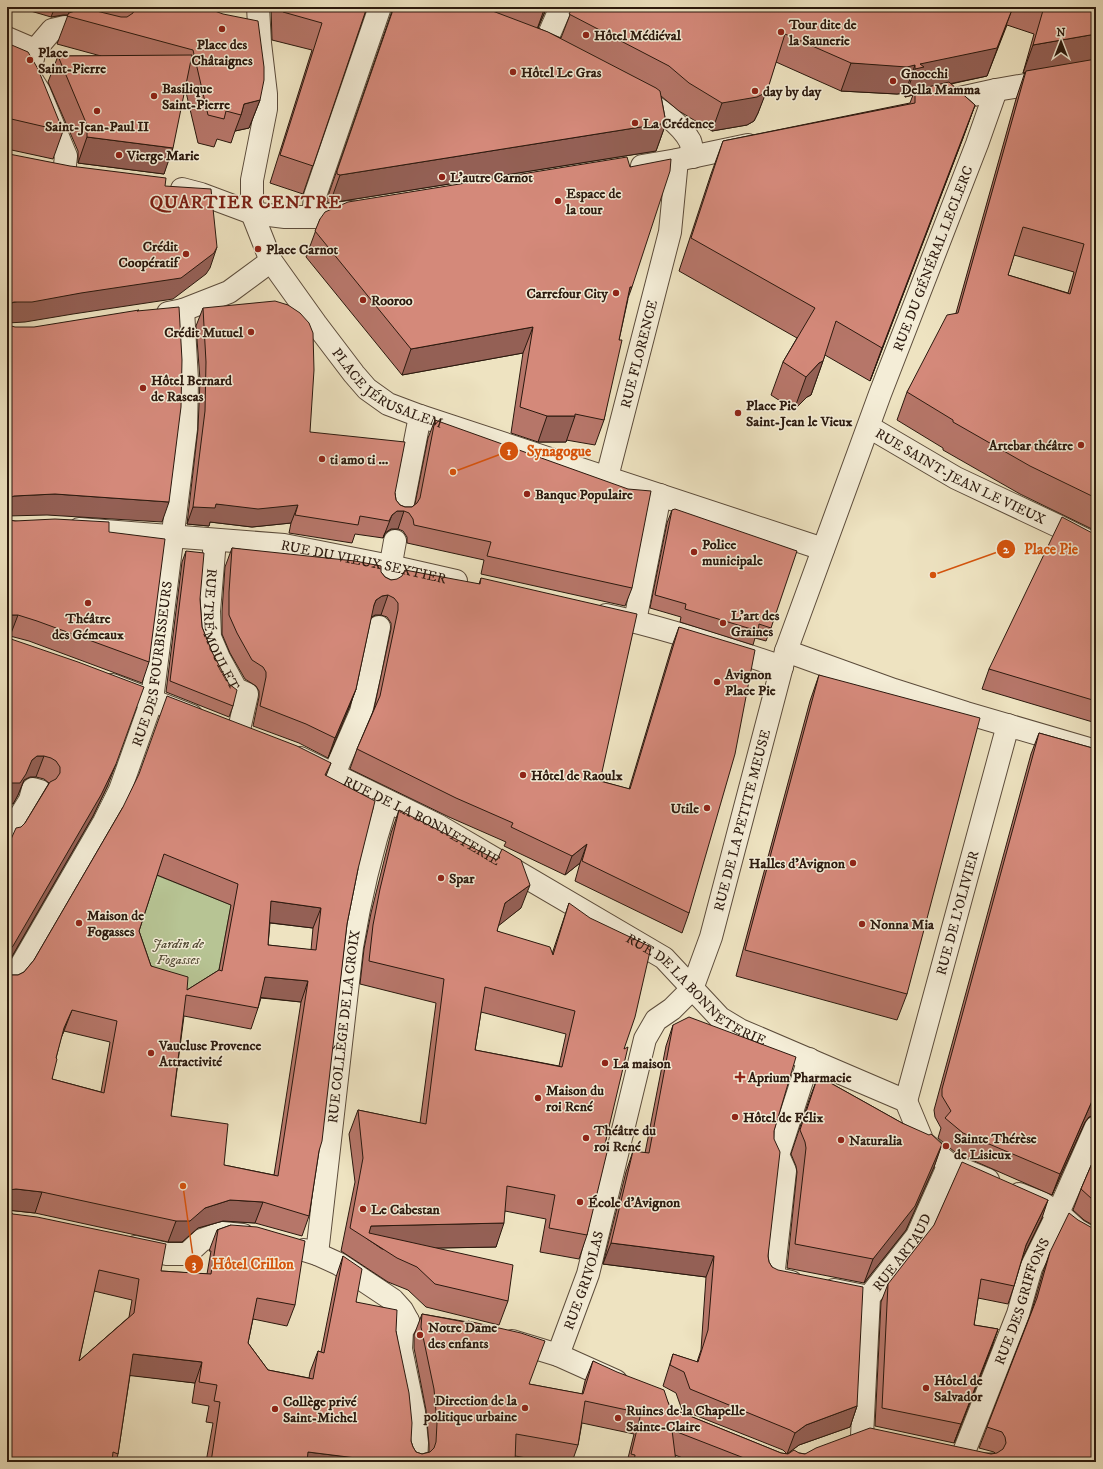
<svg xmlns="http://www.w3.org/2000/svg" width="1103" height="1469" viewBox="0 0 1103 1469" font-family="'IM FELL DW Pica',serif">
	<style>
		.green { fill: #b7c494; stroke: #716e51 }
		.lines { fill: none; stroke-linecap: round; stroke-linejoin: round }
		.street-casing { stroke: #5c4c3b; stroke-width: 24 }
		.street { stroke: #f4edd7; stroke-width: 22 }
		.wall { fill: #b67669; stroke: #2b190e; fill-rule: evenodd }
		.shaded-wall { fill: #946055; stroke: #2b190e }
		.building { fill: #d4897a; stroke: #2b190e; fill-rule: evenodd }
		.poi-dot { fill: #8f2418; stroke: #f4edd7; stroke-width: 1.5 }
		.labels { text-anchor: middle; stroke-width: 3; stroke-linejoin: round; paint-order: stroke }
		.poi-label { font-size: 14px; font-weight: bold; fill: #2b190e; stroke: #f4edd7; text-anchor: start }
		.street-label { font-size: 14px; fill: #2b190e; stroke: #f4edd7 }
		.park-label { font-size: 14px; font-style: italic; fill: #554c36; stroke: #f4edd7 }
		.district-label { font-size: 18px; font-weight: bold; letter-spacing: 1px; fill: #7a1f14; stroke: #f4edd7 }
		.leader { fill: none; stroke: #d5530c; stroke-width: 1.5 }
		.callout-dot { fill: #d5530c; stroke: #f4edd7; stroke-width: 1.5 }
		.mark-label { font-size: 12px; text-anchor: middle; font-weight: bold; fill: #fff }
		.callout-label { font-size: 15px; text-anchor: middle; font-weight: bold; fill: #d5530c; stroke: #f4edd7; stroke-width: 3; stroke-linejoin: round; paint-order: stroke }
	</style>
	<rect width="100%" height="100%" fill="#eee3c1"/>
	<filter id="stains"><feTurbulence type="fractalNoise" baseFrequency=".005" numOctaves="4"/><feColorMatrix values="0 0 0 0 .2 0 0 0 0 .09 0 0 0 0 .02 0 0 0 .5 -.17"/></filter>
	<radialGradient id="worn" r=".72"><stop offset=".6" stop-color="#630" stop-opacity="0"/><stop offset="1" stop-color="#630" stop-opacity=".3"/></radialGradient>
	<path class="green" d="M156,875L231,905L215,991L201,1004L128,963Z"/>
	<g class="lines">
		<defs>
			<g id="street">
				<path id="s1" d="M258,7L260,43L266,94V109L252,180V213L271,261L316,324L354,374L367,389L388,404L420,416L823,549"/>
				<path d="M139,26L148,19L153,7"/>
				<path d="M7,38L35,50L29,75L39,91L66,156L64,174"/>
				<path d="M543,48L561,7"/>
				<path d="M35,50L52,30L65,27"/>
				<path d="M640,98C657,107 681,124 690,141C692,146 692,152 693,157"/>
				<path d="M937,103L996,90L1096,73"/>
				<path d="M642,166L677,160L748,145"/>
				<path d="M182,189L201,194L252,213L285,217H313L351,212"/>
				<path d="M313,217L315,196L380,7"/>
				<path d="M168,313L183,310L229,292L271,261"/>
				<path id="s2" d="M869,427L956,478L1060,527L1096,545"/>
				<path id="s3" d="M607,477L670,232L677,160"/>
				<path d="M401,513L420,416"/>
				<path id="s4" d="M79,529L284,545L390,566L456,581"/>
				<path id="s5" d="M215,540L209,611L210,637L219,658L236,689L247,694L238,734"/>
				<path d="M388,580L395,541"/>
				<path d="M606,615C666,628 724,647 782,667"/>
				<path d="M635,621L660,495"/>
				<path d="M786,651L894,690L966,713L1096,751"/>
				<path d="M112,685L192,716"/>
				<path id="s6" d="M300,758L439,826L664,958L720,1018L740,1030L906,1101L923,1142L949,1164L988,1180"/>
				<path d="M334,774L361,712L370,673L379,627"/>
				<path d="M7,837L30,800L33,789L40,791"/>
				<path id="s7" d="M7,984L16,974L104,822L120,790L152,700L186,429L187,380L183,310"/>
				<path id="s8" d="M906,1101L1008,725"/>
				<path d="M1019,1194L1042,1203L1058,1213L1077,1230L1096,1241"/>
				<path d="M135,1247L167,1254H187L202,1240L222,1233L243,1235"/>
				<path d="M304,1250L317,1254L339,1264L393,1300L402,1310L408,1321"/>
				<path id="s9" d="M317,1254L352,947C360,898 372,849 387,802"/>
				<path d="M791,1282L773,1278L785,1171L778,1155L809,1059"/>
				<path d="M834,1290L869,1297"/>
				<path d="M408,1321L402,1331L401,1349L414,1412L417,1443L416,1462"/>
				<path d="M512,1341L558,1355L616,1381"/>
				<path id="s10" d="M558,1355L588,1274L645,1039L656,1020L672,1009L692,989L711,937L786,651L880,394L977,144L996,90"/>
				<path id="s11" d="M862,1436L869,1297L917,1236L949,1164"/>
				<path id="s12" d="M962,1457L1018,1314L1031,1268L1058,1213L1096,1127"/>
			</g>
		</defs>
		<use href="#street" class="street-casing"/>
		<use href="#street" class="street"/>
	</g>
	<path class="wall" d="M17,7H141L260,100L249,128L235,131L231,143L217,139L214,147L198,143L185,88L164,174L78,163V151L48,82L58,56H101L57,44L68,15H63L51,17Z
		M271,7H367L303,194L270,183L312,50L272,40Z
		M392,7H547L538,28L561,38L573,7H1096V521L1092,529L1020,494L943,450V448L897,420L907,392L956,313L1016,99L1025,72L1023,73L1034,34L1007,25L987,76L951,84L975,105L963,138L870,381L825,355L811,395L807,397L794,410L771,395L783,362L797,338L679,271L711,174L723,141L910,103L913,95L905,97V93L897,94L841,91L776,62L758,113L754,121L747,125L712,131L679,111L661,96L666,123L656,151L330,203L327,202V199L392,11ZM1014,255L1074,272L1068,293L1008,275Z
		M7,43L63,131L53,159L7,149Z
		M320,219L628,299L619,340L604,420L595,445L566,440V442H538L511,433L523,353L402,375L306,257Z
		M203,308L310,432L395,493L396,500L400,505L405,507H412L415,504L428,438L435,420L632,588L625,606L481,574L484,560L407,543V537L403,531L398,529H391L385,533L383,538L355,534L352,543L289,533L291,523L252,527L210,522L209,526L187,524L198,429L200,380L196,326Z
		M672,510L771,628L766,641L755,638L753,645L680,622L681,617L650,608L667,523Z
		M7,518L9,520L15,521L109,532L149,662L142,683L29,641L10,636H7Z
		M1096,535V723L982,689L989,669Z
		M232,548L381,572L385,577L391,580L479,584L481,578L600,781L629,789L672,646L679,627L689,913L682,933L575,881L580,863L565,875L504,846L506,842L449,817L350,769L357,749L374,709L391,629V623L387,617L381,615H375L371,618L356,689L349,708L328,758L299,743L253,726L259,697V691L256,686L245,679L230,653L222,634V611L225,567Z
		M186,551L200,599L202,627L233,706L229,717L166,692L182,562Z
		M7,637L108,785L93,816L7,965V848L21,827L25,823L49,783L44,779L36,777H30L24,780L18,795L13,804Z
		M819,675L907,994L897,1020L736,976L810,701Z
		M1039,733L1096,749V1115L1089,1117L1085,1122L1052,1195L956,1153L938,1138L941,1128L935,1117L934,1110L1031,754Z
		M331,763L326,776L358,869L347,924L319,1151L309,1216L302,1236L255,1223L223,1221L198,1228L182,1242H168L35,1213L7,1210V973L12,975H18L24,972L34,960L123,807ZM157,875L231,905L219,970L187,990L151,966L139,931ZM270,923L313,928L311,950L268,945ZM261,998L301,1002L274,1175L224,1165L171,1116L184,1016L251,1029L258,1008ZM64,1031L110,1042L101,1092L52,1079L56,1058L61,1038Z
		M399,810L521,908L498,925L497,931L552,954L569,903L624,1049L605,1144L587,1235L579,1259L540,1252L546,1219L505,1211L496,1247L436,1248L508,1301L499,1325L426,1307L408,1290L388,1282L341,1251L355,1182L349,1134L358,1110L420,1123L436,1003L360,984L364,949L371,913L391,833ZM481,1012L566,1034L559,1066L475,1050Z
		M673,1025L774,1131L768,1256L769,1262L857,1406L850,1427L799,1445L787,1454L799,1453L805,1454L995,1453L994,1452L979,1448L1031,1313L1043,1272L1050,1252L1096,1462H693L675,1455L676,1462H627L634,1434L582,1423L578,1445L572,1462H550L515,1456V1462H206L213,1423L206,1422L209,1406L192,1403L195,1383L130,1375L118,1454L116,1462H7V1212L161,1271L207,1274L211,1251H209L217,1230L231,1225L295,1305L287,1326L253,1319L248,1343L268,1370L309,1378L310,1372L318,1351L321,1352L336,1277L343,1256L356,1302L396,1331L411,1441L413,1447L416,1452L422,1454L429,1452V1444L426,1410L414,1348V1335L422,1314L468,1322V1321L529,1384L582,1394L585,1381L593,1361L668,1402L670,1407L675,1410L781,1453L787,1454L783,1450L682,1410L676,1393L663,1386L673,1354L697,1362L701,1350L706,1277L603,1264L626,1172L633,1151L645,1153L666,1046ZM94,1291L132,1300L129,1317L79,1361Z
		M818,1076L902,1123L942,1144L934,1167L906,1230L864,1283L787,1268L797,1172L796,1166L791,1154L809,1100Z
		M1096,1154V1227L1084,1220L1073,1210L1081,1189Z
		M1042,1218L1023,1256L1014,1286L1008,1304L978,1298L974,1325L998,1329L954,1443L875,1426L881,1302L888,1284Z"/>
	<path class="shaded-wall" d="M55,7H71L68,15H63L51,17Z
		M75,7H85L83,14L72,17Z
		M545,7H547L536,32Z
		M1013,7L987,76L915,91L913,95L905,97L915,69L920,64Z
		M1096,34V61H1094L1023,73L1033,45Z
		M851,63L915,65L905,93L897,94L841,91Z
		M769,85L758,113L754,121L747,125L712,131L722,103Z
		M260,100L249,128L235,131L241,115L244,104Z
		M975,105L963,138L870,381L882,348Z
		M666,123L656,151L330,203L340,175Z
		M87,137L173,148L164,174L78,163Z
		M217,247L210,268L206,274L173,299L73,314L25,322L7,323V305L8,304Z
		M630,287H632L623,312Z
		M533,327L523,353L402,375L411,349Z
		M823,361L811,395L807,397L794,410L806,377L819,363Z
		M547,416H575L566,442H538Z
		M55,494L169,502L162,522L47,515L7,516V498L14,496Z
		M216,504L298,505L291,523L252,527L210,522L209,526L187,524L193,507Z
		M397,511H404L398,529H391L385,533L383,538L392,515Z
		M1096,517V521L1092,529Z
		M388,595L381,615H375L369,619L374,605L376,600L382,596Z
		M11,615H18L10,636H7V618Z
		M356,689L349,708L328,758L335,738Z
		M37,756H44L36,777H30L24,780L18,795L13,804H7V783L32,760Z
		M116,764L108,785L93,816L7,965V953Z
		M587,844L580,863L565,875L572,856Z
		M530,885L521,908L497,927L505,903Z
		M271,901L321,908L313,928L264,922Z
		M265,977L308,981L301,1002L257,997Z
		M72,1010L64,1031L56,1049L64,1028Z
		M1096,1097V1112L1095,1115L1089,1117L1085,1122L1052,1195L1060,1174L1092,1101Z
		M942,1144L934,1167L906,1230L864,1283L873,1259Z
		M16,1189L42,1192L35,1213L7,1210V1192L9,1190Z
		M230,1200L263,1202L255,1223L223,1221L198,1228L182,1242H168L176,1221L205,1208Z
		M1048,1200L1042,1218L1020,1263L1026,1245Z
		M504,1223L496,1247L382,1249L366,1238L371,1226Z
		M611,1243L714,1256L706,1277L603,1264Z
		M998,1329L992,1347L954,1443L961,1424Z
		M133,1354L202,1362L195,1383L125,1375Z
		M857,1406L850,1427L799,1445L787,1454L795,1433L806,1425Z
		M308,1452L380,1461V1462H304Z"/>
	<path class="building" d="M135,7H141L144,9L151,10L156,7H204L223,14L258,21L264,67V80L260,100L244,104L241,115L226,111L224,119L208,115L193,50L67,16L69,13L84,8L121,17H127L133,13Z
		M282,7H367L313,166L280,155L322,23L283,12Z
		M394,7H482L548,32L656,88L660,91L666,123L340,175L337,174V171Z
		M573,7H1013L997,48L920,64L924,67L915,69V65L907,67L851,63L785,34L769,85L765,93L757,97L722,103L689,83L669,66L569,14Z
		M1044,7H1096V34L1033,45Z
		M7,43L28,52L38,69L63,131L7,118Z
		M192,55L173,148L87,137V125L58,56Z
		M1096,59V498L1030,466L953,422V420L907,392L947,315L958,313L1026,71ZM1023,227L1084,244L1070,294L1008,275Z
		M949,82L975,105L882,348L836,321L823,361L819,363L806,377L783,362L815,308L691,238L723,141L915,103V90Z
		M7,154H9L70,166L166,178L165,186L211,189L217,247L214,253L181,278L81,293L32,302H14L8,304L7,305Z
		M627,157L630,167L671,159L670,171L632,287H630L619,340H622L604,420L575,414V416H547L520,407L533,327L411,349L315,231L320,219L325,212L348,202Z
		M275,301L288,305L300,313L309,323L313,333L314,370L310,432L405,442L395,493L396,500L400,505L405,507H412L417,503L420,498L435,420L628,489L651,491L632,588L487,556L491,542L414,525L413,519L409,513L404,511H397L392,515L389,521L360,516L358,525L295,515L298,505L258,509L216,504L215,508L193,507L205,411L206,362L203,308Z
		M179,307L182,360L181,407L169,502L55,494L14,496L7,499V324L8,325L15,327H34L139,310L137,311Z
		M675,509L797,551L771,628L759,624L758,631L685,609L686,604L655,595L672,510Z
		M1062,517L1096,535V701L989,669Z
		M7,518L9,520L15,521L55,519L109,522V532L165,539L149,662L37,621L18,615H11L7,618Z
		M232,548L355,561L381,566V572L385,577L391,580L397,579L402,576L405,570L480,584L481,578L637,614L600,781L630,789L679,627L755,650L735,754L689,913L582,861L587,844L572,856L511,827L513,823L456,798L357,749L380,696L398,610V603L394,598L388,595L382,596L376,600L374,605L356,689L335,738L306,724L260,706L266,677V672L263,667L252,660L237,633L229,615V592Z
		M186,551L204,553L200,599L202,627L212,652L229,684L237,690L233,706L170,681Z
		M7,637L11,639L78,662L144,687L116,764L101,795L13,946L7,953V848L16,828L21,827L25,823L50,782L56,779L60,773V767L56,761L51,758L44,756H37L32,760L26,774L20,783H7Z
		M819,675L980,718L907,994L745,950Z
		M167,696L297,746L331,763L325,775L375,801L358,869L347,924L322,1141L319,1151L309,1216L263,1202L230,1200L205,1208L190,1221H176L42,1192L16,1189L9,1190L7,1192V973L12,975H18L24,972L34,960L123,807L139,774ZM164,854L238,884L222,971L219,970L187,990L188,977L151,966L139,931ZM271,901L321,908L316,950L268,945ZM265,977L308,981L278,1176L224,1165L228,1124L171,1116L186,995L258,1008ZM72,1010L117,1021L104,1093L52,1079L57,1059L56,1058L64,1028Z
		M1039,733L1096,749V1097L1092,1101L1060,1174L963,1133L945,1118L951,1111L942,1096V1089Z
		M399,810L497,860L502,849L521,860L530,885L505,903L497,931L550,947L553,955L569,903L590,918L651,947L635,1017L624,1049L628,1047L605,1144H609L587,1235L549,1228L555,1195L507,1186L504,1223L371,1226L369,1233L513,1265L508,1301L435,1284L417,1267L397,1258L350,1228L363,1158L358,1110L426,1124L444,979L369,961L373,925L380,889ZM485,987L575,1011L562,1067L475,1050Z
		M689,1017L796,1057L774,1131V1139L780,1152L768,1256L769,1262L772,1267L778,1270L863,1287L857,1406L806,1425L795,1433L790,1430L690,1389L684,1372L670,1365L673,1354L698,1362L708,1330L714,1256L611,1243L633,1151L649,1153L673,1025Z
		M818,1076L902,1123L929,1135L931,1134L942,1144L915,1206L873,1259L795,1244L806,1148L805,1142L800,1130Z
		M1096,1154V1202L1092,1199L1081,1189Z
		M962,1162L1048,1200L1026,1245L1014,1286L981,1279L974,1325L998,1329L961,1424L882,1408L888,1284L934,1225Z
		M7,1211L13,1214L37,1217L166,1244L161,1271L211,1274L218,1230H217L231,1225L257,1227L305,1241L295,1305L257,1298L248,1343L268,1370L313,1379L318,1351L324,1353L343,1256L362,1269L356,1302L397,1310L396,1331L409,1393L412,1423L411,1441L413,1447L416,1452L422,1454L430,1452L434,1448L436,1442L437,1423L434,1389L421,1327L422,1314L470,1323L468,1321L521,1333L545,1341L529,1384L583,1394L593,1361L617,1372L664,1390L668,1402L670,1407L675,1410L781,1453L788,1454L794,1450L799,1453L805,1454L816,1448L870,1428L991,1454L997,1453L1003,1449L1006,1443L1005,1437L1002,1432L987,1427L1037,1298L1050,1252L1069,1213L1078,1220L1096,1230V1462H742L744,1458L672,1430L676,1462H634L635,1455L631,1454L641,1413L585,1401L578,1445L516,1434L515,1462H380V1461L308,1452L307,1462H211L220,1402L214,1401L217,1385L199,1382L202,1362L133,1354L118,1454L113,1452L112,1462H7ZM99,1270L139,1279L134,1313L79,1361Z"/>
	<g class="poi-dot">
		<circle cx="222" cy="29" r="4"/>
		<circle cx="781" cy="32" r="4"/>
		<circle cx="586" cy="35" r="4"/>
		<circle cx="30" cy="60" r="4"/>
		<circle cx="513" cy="72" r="4"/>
		<circle cx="893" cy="81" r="4"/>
		<circle cx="755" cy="91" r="4"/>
		<circle cx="154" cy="96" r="4"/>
		<circle cx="97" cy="111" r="4"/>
		<circle cx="635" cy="123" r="4"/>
		<circle cx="119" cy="155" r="4"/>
		<circle cx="442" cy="177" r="4"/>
		<circle cx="558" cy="201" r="4"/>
		<circle cx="258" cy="249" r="4"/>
		<circle cx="186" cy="254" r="4"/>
		<circle cx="616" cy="293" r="4"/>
		<circle cx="363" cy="300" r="4"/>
		<circle cx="251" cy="332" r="4"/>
		<circle cx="143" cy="388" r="4"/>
		<circle cx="738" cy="413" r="4"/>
		<circle cx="1081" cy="445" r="4"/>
		<circle cx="322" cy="459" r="4"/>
		<circle cx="527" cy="494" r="4"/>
		<circle cx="694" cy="552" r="4"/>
		<circle cx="88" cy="603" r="4"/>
		<circle cx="723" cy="623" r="4"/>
		<circle cx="717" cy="682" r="4"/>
		<circle cx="523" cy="775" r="4"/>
		<circle cx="707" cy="808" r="4"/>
		<circle cx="853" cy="863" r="4"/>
		<circle cx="441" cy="878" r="4"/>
		<circle cx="79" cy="923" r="4"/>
		<circle cx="862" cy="924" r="4"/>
		<circle cx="151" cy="1053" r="4"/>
		<circle cx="605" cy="1063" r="4"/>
		<path d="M738 1071h4v4h4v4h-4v4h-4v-4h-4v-4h4z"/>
		<circle cx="538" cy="1098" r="4"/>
		<circle cx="735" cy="1117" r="4"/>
		<circle cx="586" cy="1138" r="4"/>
		<circle cx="841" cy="1140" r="4"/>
		<circle cx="946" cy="1146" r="4"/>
		<circle cx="580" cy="1202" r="4"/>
		<circle cx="363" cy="1209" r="4"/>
		<circle cx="420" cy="1335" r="4"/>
		<circle cx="926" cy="1388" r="4"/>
		<circle cx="525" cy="1408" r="4"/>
		<circle cx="275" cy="1409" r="4"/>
		<circle cx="618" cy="1418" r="4"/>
	</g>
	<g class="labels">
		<g class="poi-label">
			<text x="789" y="29">Tour dite de<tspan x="789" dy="16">la Saunerie</tspan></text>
			<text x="594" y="40">Hôtel Médiéval</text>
			<text x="222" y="49" text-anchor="middle">Place des<tspan x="222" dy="16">Châtaignes</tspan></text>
			<text x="38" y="57">Place<tspan x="38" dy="16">Saint-Pierre</tspan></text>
			<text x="521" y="77">Hôtel Le Gras</text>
			<text x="901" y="78">Gnocchi<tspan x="901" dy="16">Della Mamma</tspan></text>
			<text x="162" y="93">Basilique<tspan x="162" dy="16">Saint-Pierre</tspan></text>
			<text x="763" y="96">day by day</text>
			<text x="643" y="128">La Crédence</text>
			<text x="97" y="131" text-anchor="middle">Saint-Jean-Paul II</text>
			<text x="127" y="160">Vierge Marie</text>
			<text x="450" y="182">L'autre Carnot</text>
			<text x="566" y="198">Espace de<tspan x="566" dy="16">la tour</tspan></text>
			<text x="178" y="251" text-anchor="end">Crédit<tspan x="178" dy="16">Coopératif</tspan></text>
			<text x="266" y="254">Place Carnot</text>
			<text x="608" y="298" text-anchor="end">Carrefour City</text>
			<text x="371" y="305">Rooroo</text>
			<text x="243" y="337" text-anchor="end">Crédit Mutuel</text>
			<text x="151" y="385">Hôtel Bernard<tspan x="151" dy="16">de Rascas</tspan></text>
			<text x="746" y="410">Place Pie<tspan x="746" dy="16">Saint-Jean le Vieux</tspan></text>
			<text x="1073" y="450" text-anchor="end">Artebar théâtre</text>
			<text x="330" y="464">ti amo ti ...</text>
			<text x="535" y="499">Banque Populaire</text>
			<text x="702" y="549">Police<tspan x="702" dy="16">municipale</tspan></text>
			<text x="731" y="620">L’art des<tspan x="731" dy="16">Graines</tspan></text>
			<text x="88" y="623" text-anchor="middle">Théâtre<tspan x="88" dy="16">des Gémeaux</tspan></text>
			<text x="725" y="679">Avignon<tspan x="725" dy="16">Place Pie</tspan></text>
			<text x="531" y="780">Hôtel de Raoulx</text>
			<text x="699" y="813" text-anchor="end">Utile</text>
			<text x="845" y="868" text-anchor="end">Halles d'Avignon</text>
			<text x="449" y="883">Spar</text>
			<text x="87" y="920">Maison de<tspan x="87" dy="16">Fogasses</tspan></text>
			<text x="870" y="929">Nonna Mia</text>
			<text x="159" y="1050">Vaucluse Provence<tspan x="159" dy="16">Attractivité</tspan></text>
			<text x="613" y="1068">La maison</text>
			<text x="748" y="1082">Aprium Pharmacie</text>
			<text x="546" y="1095">Maison du<tspan x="546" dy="16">roi René</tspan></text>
			<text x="743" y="1122">Hôtel de Félix</text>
			<text x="594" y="1135">Théâtre du<tspan x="594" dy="16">roi René</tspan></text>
			<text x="954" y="1143">Sainte Thérèse<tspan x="954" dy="16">de Lisieux</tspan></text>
			<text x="849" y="1145">Naturalia</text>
			<text x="588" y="1207">École d'Avignon</text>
			<text x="371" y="1214">Le Cabestan</text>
			<text x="428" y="1332">Notre Dame<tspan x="428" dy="16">des enfants</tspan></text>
			<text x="934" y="1385">Hôtel de<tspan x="934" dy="16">Salvador</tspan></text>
			<text x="517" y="1405" text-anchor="end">Direction de la<tspan x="517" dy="16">politique urbaine</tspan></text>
			<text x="283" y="1406">Collège privé<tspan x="283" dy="16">Saint-Michel</tspan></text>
			<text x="626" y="1415">Ruines de la Chapelle<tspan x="626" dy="16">Sainte-Claire</tspan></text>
		</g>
		<g class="street-label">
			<text dy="5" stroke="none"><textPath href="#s10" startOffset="1168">RUE DU GÉNÉRAL LECLERC</textPath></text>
			<text dy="5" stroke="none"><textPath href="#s3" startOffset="127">RUE FLORENCE</textPath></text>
			<text dy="5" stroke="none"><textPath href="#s1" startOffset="436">PLACE JÉRUSALEM</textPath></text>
			<text dy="5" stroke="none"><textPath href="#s2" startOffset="104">RUE SAINT-JEAN LE VIEUX</textPath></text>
			<text dy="5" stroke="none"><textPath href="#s4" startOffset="287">RUE DU VIEUX SEXTIER</textPath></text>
			<text dy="5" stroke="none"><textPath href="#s5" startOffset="92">RUE TRÉMOULET</textPath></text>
			<text dy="5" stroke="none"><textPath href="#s7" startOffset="356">RUE DES FOURBISSEURS</textPath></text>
			<text dy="5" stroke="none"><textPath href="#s10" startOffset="574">RUE DE LA PETITE MEUSE</textPath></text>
			<text dy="5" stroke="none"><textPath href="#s6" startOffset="137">RUE DE LA BONNETERIE</textPath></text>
			<text dy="5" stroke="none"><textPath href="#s8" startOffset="195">RUE DE L'OLIVIER</textPath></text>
			<text dy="5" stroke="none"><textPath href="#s6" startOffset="461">RUE DE LA BONNETERIE</textPath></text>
			<text dy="5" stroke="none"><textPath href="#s9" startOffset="229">RUE COLLÈGE DE LA CROIX</textPath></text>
			<text dy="5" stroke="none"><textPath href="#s11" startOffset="195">RUE ARTAUD</textPath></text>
			<text dy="5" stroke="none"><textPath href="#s10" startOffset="79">RUE GRIVOLAS</textPath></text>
			<text dy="5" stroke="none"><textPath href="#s12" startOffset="167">RUE DES GRIFFONS</textPath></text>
		</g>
		<g class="park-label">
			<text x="178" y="948">Jardin de<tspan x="178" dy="16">Fogasses</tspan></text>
		</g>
		<g class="district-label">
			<text x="246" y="208">QUARTIER CENTRE</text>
		</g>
	</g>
	<path class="leader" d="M453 472L509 451M933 575L1006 549M183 1186L194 1264"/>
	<g class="callout-dot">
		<circle cx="453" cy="472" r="4"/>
		<circle cx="933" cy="575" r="4"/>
		<circle cx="183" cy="1186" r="4"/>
		<circle cx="509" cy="451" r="10"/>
		<circle cx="1006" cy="549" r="10"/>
		<circle cx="194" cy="1264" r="10"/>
	</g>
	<g class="mark-label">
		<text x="509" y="455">1</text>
		<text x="1006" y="553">2</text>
		<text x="194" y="1268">3</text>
	</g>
	<g class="callout-label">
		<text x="559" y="456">Synagogue</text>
		<text x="1051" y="554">Place Pie</text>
		<text x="253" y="1269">Hôtel Crillon</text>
	</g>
	<rect width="1103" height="1469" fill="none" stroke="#eee3c1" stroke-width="24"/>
	<rect x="8" y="8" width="1087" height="1453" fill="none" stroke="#2b190e" stroke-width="2"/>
	<rect x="12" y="12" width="1079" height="1445" fill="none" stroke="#2b190e"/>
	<g transform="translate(1061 42)" stroke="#f4edd7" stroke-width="3" paint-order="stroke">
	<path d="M0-3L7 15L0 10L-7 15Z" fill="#2b190e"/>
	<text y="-6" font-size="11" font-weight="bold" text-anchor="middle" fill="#2b190e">N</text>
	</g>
	<rect width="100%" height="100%" filter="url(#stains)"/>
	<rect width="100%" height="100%" fill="url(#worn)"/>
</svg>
